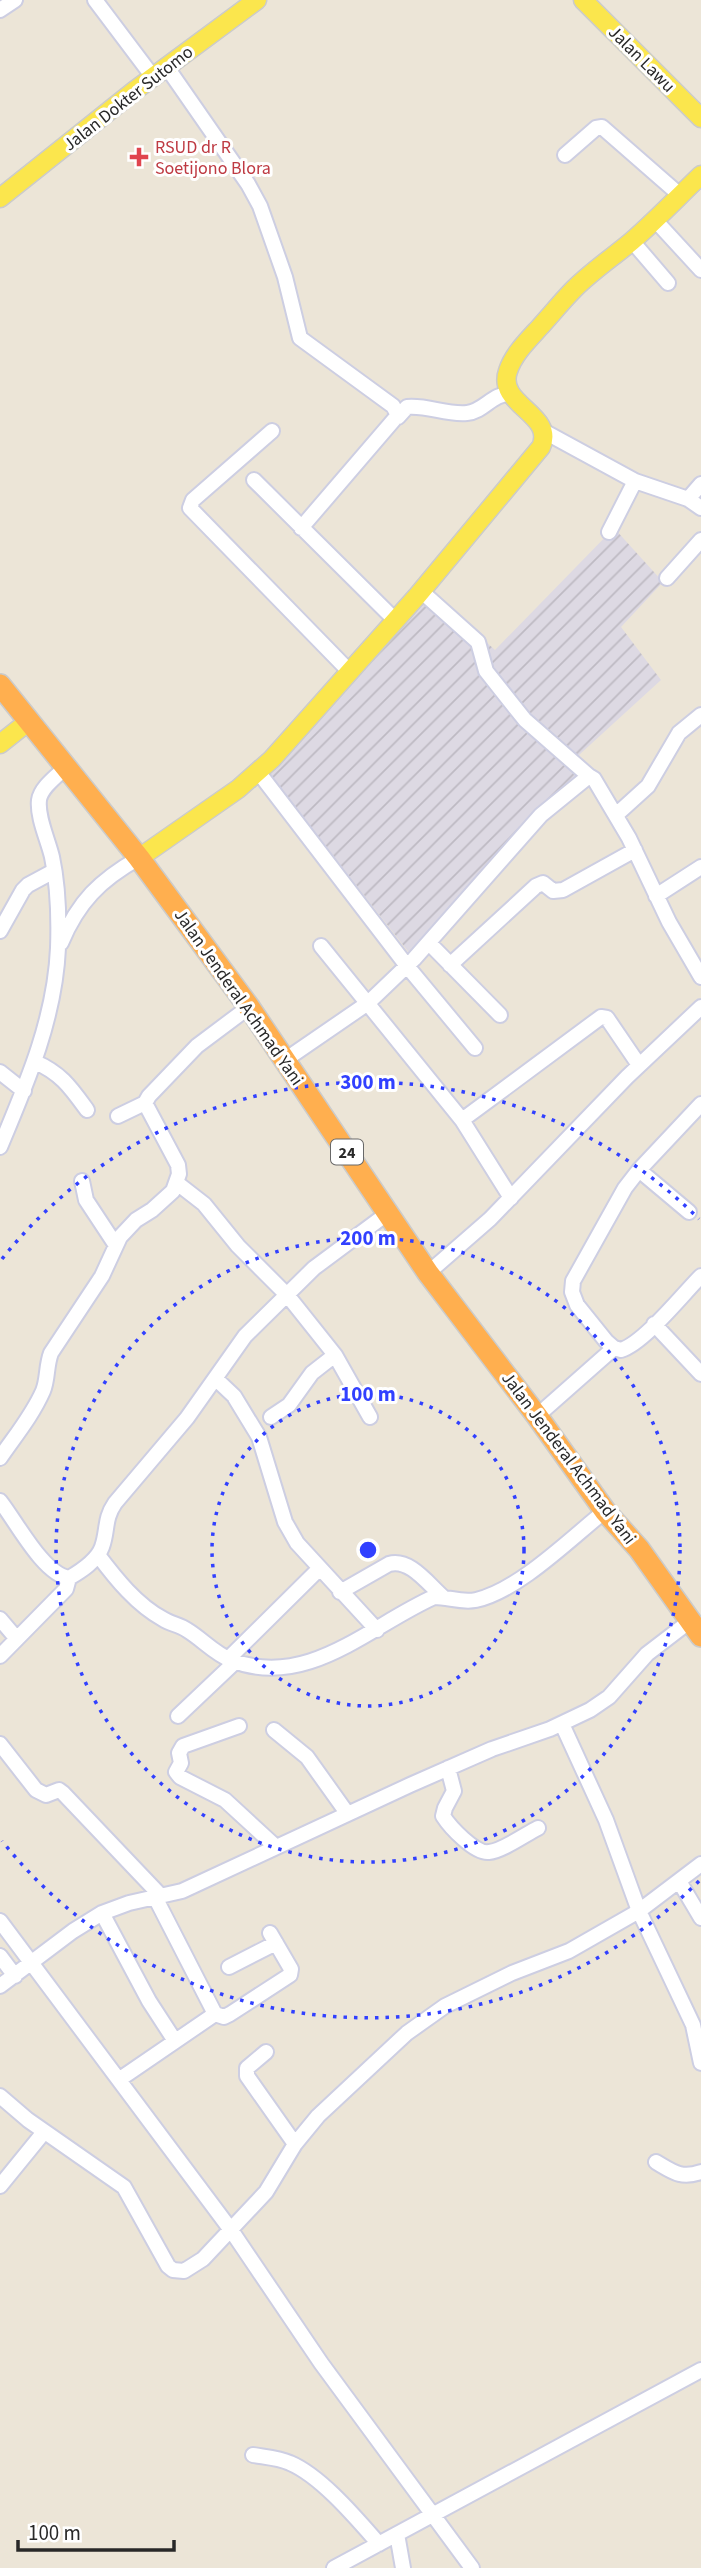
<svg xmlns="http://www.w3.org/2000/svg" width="701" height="2568" viewBox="0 0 701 2568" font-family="'Source Sans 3',sans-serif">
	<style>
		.industrial { fill: url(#industrial-furrows) }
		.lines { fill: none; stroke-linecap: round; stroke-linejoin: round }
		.minor-casing { stroke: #cdcee2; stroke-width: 18 }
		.major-casing { stroke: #cbcbcb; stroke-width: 21 }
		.highway-casing { stroke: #cbcbcb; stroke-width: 24 }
		.minor { stroke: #fff; stroke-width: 14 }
		.major { stroke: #fbe64d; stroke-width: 18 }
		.highway { stroke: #ffaf4f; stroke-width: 21 }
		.ring { fill: none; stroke: #3140ff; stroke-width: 3.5; stroke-dasharray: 3.5 7 }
		.health-dot { fill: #e0444e; stroke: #fff; stroke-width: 2.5 }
		.labels { text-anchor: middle; stroke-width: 6; stroke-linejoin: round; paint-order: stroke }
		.shield { fill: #fff; stroke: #686868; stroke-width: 2 }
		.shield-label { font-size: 16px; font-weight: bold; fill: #282828 }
		.street-label { font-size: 18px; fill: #282828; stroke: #fff }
		.health-label { font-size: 18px; fill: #be3a42; stroke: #fff; text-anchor: start }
		.centre { fill: #3140ff; stroke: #fff; stroke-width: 3.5 }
		.ring-label { font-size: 21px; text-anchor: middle; font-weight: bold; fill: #3140ff; stroke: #fff; stroke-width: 6; stroke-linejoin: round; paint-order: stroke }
	</style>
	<defs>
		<pattern id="industrial-furrows" width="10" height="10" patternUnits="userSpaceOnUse" patternTransform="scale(1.75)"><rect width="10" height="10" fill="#ddd9e3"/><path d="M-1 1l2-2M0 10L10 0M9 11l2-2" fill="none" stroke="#bebac3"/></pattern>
	</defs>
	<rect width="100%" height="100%" fill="#ece5d7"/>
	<path class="industrial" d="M614,528L663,582L621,627L661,680L579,755L590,771L414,959L268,772L430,591L495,650Z"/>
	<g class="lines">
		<defs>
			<path id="minor" d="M95,0L153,77
				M0,10L15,0
				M166,66L248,184L260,206L285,277L300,338L393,406L398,415L301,528
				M565,155L596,128L602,127L681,196
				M655,220L701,270
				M632,241L668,283
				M398,417L407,407C428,405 446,415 467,413C485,411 492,393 511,394
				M272,431L193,500L190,508L349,671
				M545,432L635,481L688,499L701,508
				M254,480L395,620
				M688,499L701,484
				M609,532L635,481
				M667,578L701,540
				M421,591L478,642L486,671L525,720L589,776
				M259,773L407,966L475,1048
				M616,815L648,786L679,733L701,715
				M656,896L701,867
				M0,931L23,890L28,885L54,871
				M61,943C78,902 100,880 139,858
				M429,943L500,1015
				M321,946L462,1120L511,1198
				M450,965L536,886L543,883L553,891L563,890L635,850
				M285,1060L368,1003L414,959L541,815L589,776L594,779L629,838L669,922L701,977
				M35,1062C61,1073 71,1088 87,1110
				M0,1072L24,1091
				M701,1104L639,1170L625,1188L573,1281L572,1292L577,1305L606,1341L614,1348L621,1350C644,1343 683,1294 701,1276
				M118,1116L145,1103
				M462,1120L601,1017L607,1018L639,1065
				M0,1147C27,1083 55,1018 58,948C59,919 58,885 52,857C48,840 37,817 39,800C41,787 57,776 66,767
				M639,1170L689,1212
				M82,1181L86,1200L115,1244
				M177,1183L204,1204L238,1246L288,1296L335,1355L370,1417
				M428,1273L490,1219L627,1077L701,1007
				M654,1324L701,1374
				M216,1379L234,1396L259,1437L285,1522L297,1543L377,1630
				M537,1416L614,1348
				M271,1417L289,1405L312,1373L335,1355
				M0,1458C15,1436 32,1416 43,1391C48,1379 46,1366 51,1353L102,1276L120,1237L136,1220L152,1210L173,1191L179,1174L178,1165L145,1103L149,1096L197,1046L249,1007
				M0,1501C16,1521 43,1574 69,1578C81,1571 97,1561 102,1547C108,1530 104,1519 115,1503L187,1418L245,1336L314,1268L388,1213
				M98,1555C116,1579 137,1605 163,1619C171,1624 180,1625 187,1630C202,1639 215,1654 231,1660C307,1690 369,1626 434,1597C449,1597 461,1603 476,1600C518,1591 571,1538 605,1511
				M340,1592L389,1564C410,1558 428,1584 443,1597
				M0,1619L17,1639
				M0,1656L66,1589L69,1578
				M228,1659L319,1569
				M178,1716L235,1662
				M562,1724L606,1820L639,1911L693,2025L701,2063
				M239,1726L183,1746L179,1753L181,1763L176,1772L180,1777L225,1800L276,1847
				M274,1730L307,1757L347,1813
				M0,1744L36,1790L46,1795L59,1790L63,1793L161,1896
				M448,1768L454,1791L445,1808L443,1816C450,1827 475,1854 489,1852C502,1851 526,1834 538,1828
				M679,1881L701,1918
				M155,1897L215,2014L224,2017L230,2014L290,1975L291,1969L270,1933
				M102,1913L149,2001L175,2041
				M0,1921L231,2230L321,2363L472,2568
				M0,1956L15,1976
				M229,1967L276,1943
				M0,1986L73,1931L102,1913L129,1903L182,1891L410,1785L492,1749L550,1729L590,1710L609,1697L647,1654L690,1621
				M266,2052L247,2068V2076L295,2144
				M120,2079L215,2014
				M0,2096L28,2120L124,2187L168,2266L173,2270L184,2271L203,2259L266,2192L295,2144L318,2116L407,2033L445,2006L512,1973L569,1951L639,1911L701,1864
				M656,2162C673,2172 681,2179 701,2172
				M0,2186L44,2132
				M253,2455C264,2457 279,2458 290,2463C321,2476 357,2519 379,2544
				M397,2534L403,2568
				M334,2568L701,2370"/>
			<path id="major" d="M583,0L701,118
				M0,198L134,91L257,0
				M0,744L29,721
				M139,858L238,789L272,759L418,595L541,447C556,414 496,405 508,371C513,355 527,341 539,328C551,315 562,301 574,289C592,271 613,257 632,241C656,220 678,197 701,175"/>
			<path id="highway" d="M0,685L139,858L249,1007L428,1273L537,1416L605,1511L639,1549L701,1636"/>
		</defs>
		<use href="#minor" class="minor-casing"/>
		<use href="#major" class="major-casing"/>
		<use href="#highway" class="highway-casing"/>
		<use href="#minor" class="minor"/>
		<use href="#major" class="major"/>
		<use href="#highway" class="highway"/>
	</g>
	<g class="ring">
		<circle cx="368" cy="1550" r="156"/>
		<circle cx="368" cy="1550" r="312"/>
		<path d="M699 1881A468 468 0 0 1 2 1841M2 1259A468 468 0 0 1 699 1219"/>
	</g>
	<path class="health-dot" d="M135.5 146.5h7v7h7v7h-7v7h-7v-7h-7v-7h7z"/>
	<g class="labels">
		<rect class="shield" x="331" y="1139.5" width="32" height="25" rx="5"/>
		<g class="shield-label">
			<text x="347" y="1158">24</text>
		</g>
		<g class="street-label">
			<text transform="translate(642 59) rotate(45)" y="6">Jalan Lawu</text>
			<text transform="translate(128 98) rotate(-38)" y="6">Jalan Dokter Sutomo</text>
			<text transform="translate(239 997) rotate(55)" y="6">Jalan Jenderal Achmad Yani</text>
			<text transform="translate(569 1458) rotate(53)" y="6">Jalan Jenderal Achmad Yani</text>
		</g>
		<g class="health-label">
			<text x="155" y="153">RSUD dr R<tspan x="155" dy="21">Soetijono Blora</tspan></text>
		</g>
	</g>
	<circle cx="368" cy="1550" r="10" class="centre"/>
	<g class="ring-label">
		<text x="368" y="1089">300 m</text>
		<text x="368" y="1245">200 m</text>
		<text x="368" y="1401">100 m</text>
	</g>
	<path d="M18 2540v10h156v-10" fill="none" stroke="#282828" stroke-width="3.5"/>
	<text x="28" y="2540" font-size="21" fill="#282828" stroke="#ffffff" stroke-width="5" paint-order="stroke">100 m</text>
</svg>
